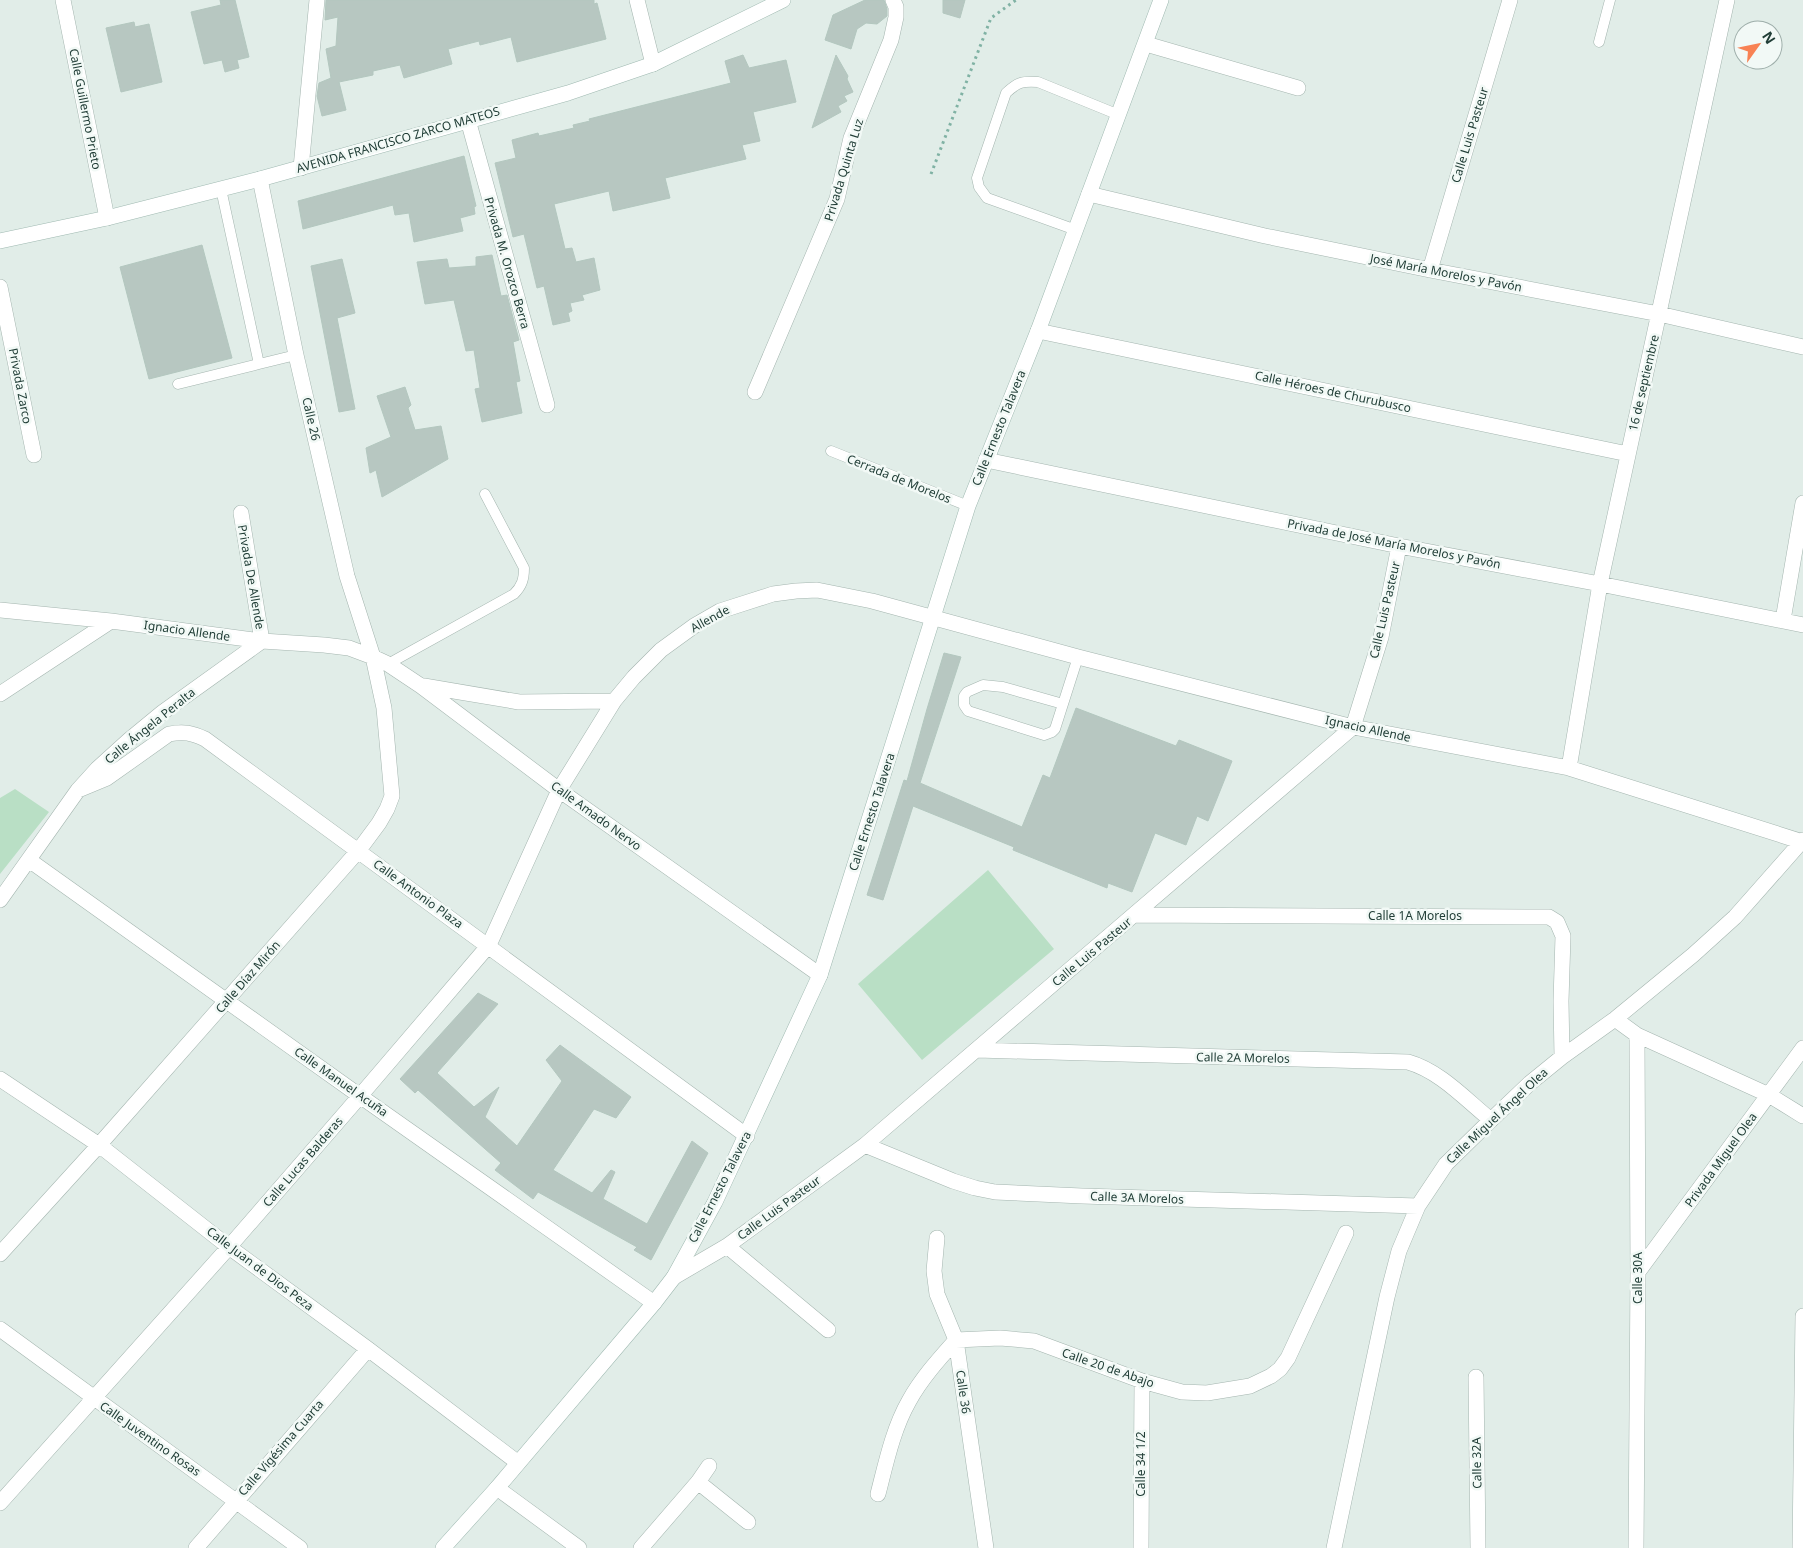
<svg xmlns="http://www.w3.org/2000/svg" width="1803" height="1548" viewBox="0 0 1803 1548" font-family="'Noto Sans',sans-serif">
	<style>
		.green { fill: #b9dfc5 }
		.building { fill: #b7c7c1; stroke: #b3c7bf }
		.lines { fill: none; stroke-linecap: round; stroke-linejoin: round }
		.lane-casing { stroke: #a4b5af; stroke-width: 11 }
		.street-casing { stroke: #a4b5af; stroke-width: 16 }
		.secondary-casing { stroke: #9fb9b1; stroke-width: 16 }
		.path { stroke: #80b2a4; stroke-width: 3; stroke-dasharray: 2.5 4; stroke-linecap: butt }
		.lane { stroke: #fff; stroke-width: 10 }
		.street { stroke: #fff; stroke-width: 15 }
		.secondary { stroke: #fff; stroke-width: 15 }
		.labels { text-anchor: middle; stroke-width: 5; stroke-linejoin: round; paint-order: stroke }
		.street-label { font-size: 12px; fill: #213e37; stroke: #f2f9f6 }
	</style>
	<rect width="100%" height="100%" fill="#e1ede8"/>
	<path class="green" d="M15,789L49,812L0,874V798Z
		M988,870L1054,949L922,1060L858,984Z"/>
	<path class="building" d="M220,0H235L249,57L237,60L239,68L225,72L222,60L204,64L191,12L221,5Z
		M326,0H594V4L597,3L606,39L517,62L511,37L480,45L479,41L448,49L452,64L404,78L400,65L373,71V75L339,82L346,110L322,116L317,96L319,83L331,78L326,49L336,46L338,17L325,20Z
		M865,0H884L887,9V16L877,24L866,23L857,29L851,49L825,40L833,15Z
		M943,0H965L960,18L943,13Z
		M134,22L135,27L149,24L162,82L121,92L106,28Z
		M743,55L749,68L786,60L796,102L753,112L760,141L742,145L746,159L665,178L670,198L613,211L609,191L554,204L565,249L572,248L576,262L594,258L600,290L582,295L584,300L570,303L572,311L568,313L570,321L553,325L544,286L537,288L524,234L513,237L495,163L516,158L512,140L538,133L539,136L574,128L573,125L590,121L589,119L731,83L725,61Z
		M836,55L848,76L847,79L853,92L844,96L847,101L838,106L841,112L812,128Z
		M464,156L476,206L474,207L475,214L460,218L463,231L414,242L409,213L395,215L393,205L303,229L298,201Z
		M202,245L232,358L149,379L120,267Z
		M492,255L501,296L507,295L519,340L513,342L520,381L516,382L522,413L482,422L475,389L480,388L474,350L466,351L454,300L425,304L417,262L447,259L449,268L476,266V257Z
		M342,259L355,313L337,318L355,409L339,412L311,266Z
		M405,387L411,405L408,408L415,430L441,426L448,459L382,497L376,470L370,473L366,448L391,437L377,396Z
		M944,653L961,657L920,783L1022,827L1043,775L1050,778L1076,708L1176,746L1179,740L1232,761L1208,821L1197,816L1186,845L1155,833L1132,892L1108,883L1107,888L1013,850L1014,847L913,806L883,900L867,895L904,780L907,781L927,709Z
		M478,993L498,1004L437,1073L474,1107L499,1087L485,1117L517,1146L562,1081L546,1060L560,1045L631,1097L616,1118L594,1109L553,1170L592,1193L611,1170L615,1172L603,1199L647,1224L692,1141L708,1153L651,1260L634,1250L637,1247L538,1192L533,1199L495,1170L501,1163L418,1090L415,1093L400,1079Z"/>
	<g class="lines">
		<defs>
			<path id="lane" d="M1599,42L1610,0
				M221,189L259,364L296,355
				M1076,230L987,198L979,187L977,178L1006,93C1018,82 1022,81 1038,82L1119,115
				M178,384L259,364
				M831,451L968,506
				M388,664L514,594C522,586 524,579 524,568L485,494
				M1063,704L1003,687L983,685L967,692L964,696V705L968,711L1044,735L1052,732L1055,729L1078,657"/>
			<path id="street" d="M63,0L107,218
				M637,0L653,64
				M1146,44L1298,88
				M468,120L547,405
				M301,168L317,0
				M1089,194L1265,236L1430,270L1659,314L1803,347
				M1430,270L1510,0
				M0,287L34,455
				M1038,331L1628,454
				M755,392L837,199L851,138L891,40L896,17V7L893,0
				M986,460L1399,546L1600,584L1803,625
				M0,610L111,621L262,641L324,645L349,648L373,657L388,664L421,686L559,790L820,975
				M1783,620L1803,503
				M424,686L519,702L614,701
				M0,694L111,621
				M1569,768L1600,584L1727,0
				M78,790L107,778L169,734C184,731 192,733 205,739L747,1136
				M29,860L360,1096L654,1303
				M0,900L78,790L97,769L129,740L163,712L262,641L241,513
				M1135,915L1549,917L1557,922L1563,936L1561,1001L1562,1057
				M1615,1019L1637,1035L1638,1272L1636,1548
				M1637,1035L1769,1095L1803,1116
				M977,1050L1408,1062C1440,1071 1465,1099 1491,1120
				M0,1079L99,1145L229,1247L368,1349L517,1462
				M865,1145L953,1181L975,1188L995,1192L1082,1196L1418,1206
				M937,1238L934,1271L937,1294L956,1340L986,1548
				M727,1246L828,1330
				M0,1254L99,1145L359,850L379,823L387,809L392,796L384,708L373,657L347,576L296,355L260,179
				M1638,1272L1803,1048
				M674,1277L727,1246L865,1145L1353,727L1381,637L1399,546
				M0,1329L300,1548
				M1476,1377L1478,1548
				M698,1482L748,1522
				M497,1488L579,1548
				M878,1494C886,1463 893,1429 909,1401C921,1379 939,1359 956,1340L1000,1338L1034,1341L1142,1381L1182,1392L1207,1393L1250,1386L1271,1376L1280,1369L1288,1358L1346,1233
				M0,1503L229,1247L360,1096L489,945L559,790L614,701L634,677L661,650L694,626L720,611L773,594L796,591L817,590L872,601L1078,657L1353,727L1569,768L1803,842
				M196,1548L368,1349
				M641,1548L698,1482L709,1466
				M1141,1548L1142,1381
				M1334,1548L1387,1297L1399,1251L1418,1206L1446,1164L1491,1120L1530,1083L1562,1057L1615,1019L1693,955L1735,917L1803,840
				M1800,1548L1803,1316"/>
			<path id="secondary" d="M0,241L107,218L260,179L568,93L653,64L783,0
				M443,1548L497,1488L654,1303L674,1277L715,1202L820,975L968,506L1038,331L1161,0"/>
		</defs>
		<use href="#lane" class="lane-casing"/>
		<use href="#street" class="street-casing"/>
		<use href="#secondary" class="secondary-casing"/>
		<path class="path" d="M931,174L991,18L1016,0"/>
		<use href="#lane" class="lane"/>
		<use href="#street" class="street"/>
		<use href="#secondary" class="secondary"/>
	</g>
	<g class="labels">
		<g class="street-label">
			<text transform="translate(85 109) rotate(79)" y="4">Calle Guillermo Prieto</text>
			<text transform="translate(1470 135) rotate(-73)" y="4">Calle Luis Pasteur</text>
			<text transform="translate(398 140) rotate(-16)" y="4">AVENIDA FRANCISCO ZARCO MATEOS</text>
			<text transform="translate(844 170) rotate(-73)" y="4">Privada Quinta Luz</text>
			<text transform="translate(507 263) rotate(74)" y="4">Privada M. Orozco Berra</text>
			<text transform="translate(1446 273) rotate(11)" y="4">José María Morelos y Pavón</text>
			<text transform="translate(1644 383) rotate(-77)" y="4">16 de septiembre</text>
			<text transform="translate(20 386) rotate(79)" y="4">Privada Zarco</text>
			<text transform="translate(1333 392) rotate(12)" y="4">Calle Héroes de Churubusco</text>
			<text transform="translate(311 419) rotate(77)" y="4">Calle 26</text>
			<text transform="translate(999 428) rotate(-68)" y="4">Calle Ernesto Talavera</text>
			<text transform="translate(899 479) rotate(22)" y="4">Cerrada de Morelos</text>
			<text transform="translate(1394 544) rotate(11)" y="4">Privada de José María Morelos y Pavón</text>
			<text transform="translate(251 577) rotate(80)" y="4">Privada De Allende</text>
			<text transform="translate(1385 610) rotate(-77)" y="4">Calle Luis Pasteur</text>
			<text transform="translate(710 619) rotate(-29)" y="4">Allende</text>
			<text transform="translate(187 631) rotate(8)" y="4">Ignacio Allende</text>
			<text transform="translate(150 726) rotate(-39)" y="4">Calle Ángela Peralta</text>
			<text transform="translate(1368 729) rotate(12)" y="4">Ignacio Allende</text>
			<text transform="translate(872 812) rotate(-72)" y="4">Calle Ernesto Talavera</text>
			<text transform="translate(596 816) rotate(36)" y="4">Calle Amado Nervo</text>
			<text transform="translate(418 894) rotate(36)" y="4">Calle Antonio Plaza</text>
			<text x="1415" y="920">Calle 1A Morelos</text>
			<text transform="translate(1092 952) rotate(-40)" y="4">Calle Luis Pasteur</text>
			<text transform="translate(248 977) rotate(-49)" y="4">Calle Díaz Mirón</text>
			<text transform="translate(1243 1058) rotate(1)" y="4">Calle 2A Morelos</text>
			<text transform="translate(341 1082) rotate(35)" y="4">Calle Manuel Acuña</text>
			<text transform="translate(1497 1116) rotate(-43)" y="4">Calle Miguel Ángel Olea</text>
			<text transform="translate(1721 1160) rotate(-54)" y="4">Privada Miguel Olea</text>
			<text transform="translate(303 1162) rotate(-49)" y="4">Calle Lucas Balderas</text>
			<text transform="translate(720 1187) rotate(-63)" y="4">Calle Ernesto Talavera</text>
			<text transform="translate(1137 1198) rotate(2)" y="4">Calle 3A Morelos</text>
			<text transform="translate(779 1208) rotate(-36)" y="4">Calle Luis Pasteur</text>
			<text transform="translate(260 1269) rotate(37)" y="4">Calle Juan de Dios Peza</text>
			<text transform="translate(1638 1278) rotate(-90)" y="4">Calle 30A</text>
			<text transform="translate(1108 1368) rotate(19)" y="4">Calle 20 de Abajo</text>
			<text transform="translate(963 1392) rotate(82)" y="4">Calle 36</text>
			<text transform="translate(150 1439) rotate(35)" y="4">Calle Juventino Rosas</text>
			<text transform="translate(281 1448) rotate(-49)" y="4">Calle Vigésima Cuarta</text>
			<text transform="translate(1477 1463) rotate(-91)" y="4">Calle 32A</text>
			<text transform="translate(1141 1464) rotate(-90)" y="4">Calle 34 1/2</text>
		</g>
	</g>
	<g transform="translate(1758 45) rotate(57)"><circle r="24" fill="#f2f9f6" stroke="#9eaeaa"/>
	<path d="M0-4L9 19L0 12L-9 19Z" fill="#f88254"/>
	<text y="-8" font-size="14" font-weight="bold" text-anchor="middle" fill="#213e37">N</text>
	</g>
</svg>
